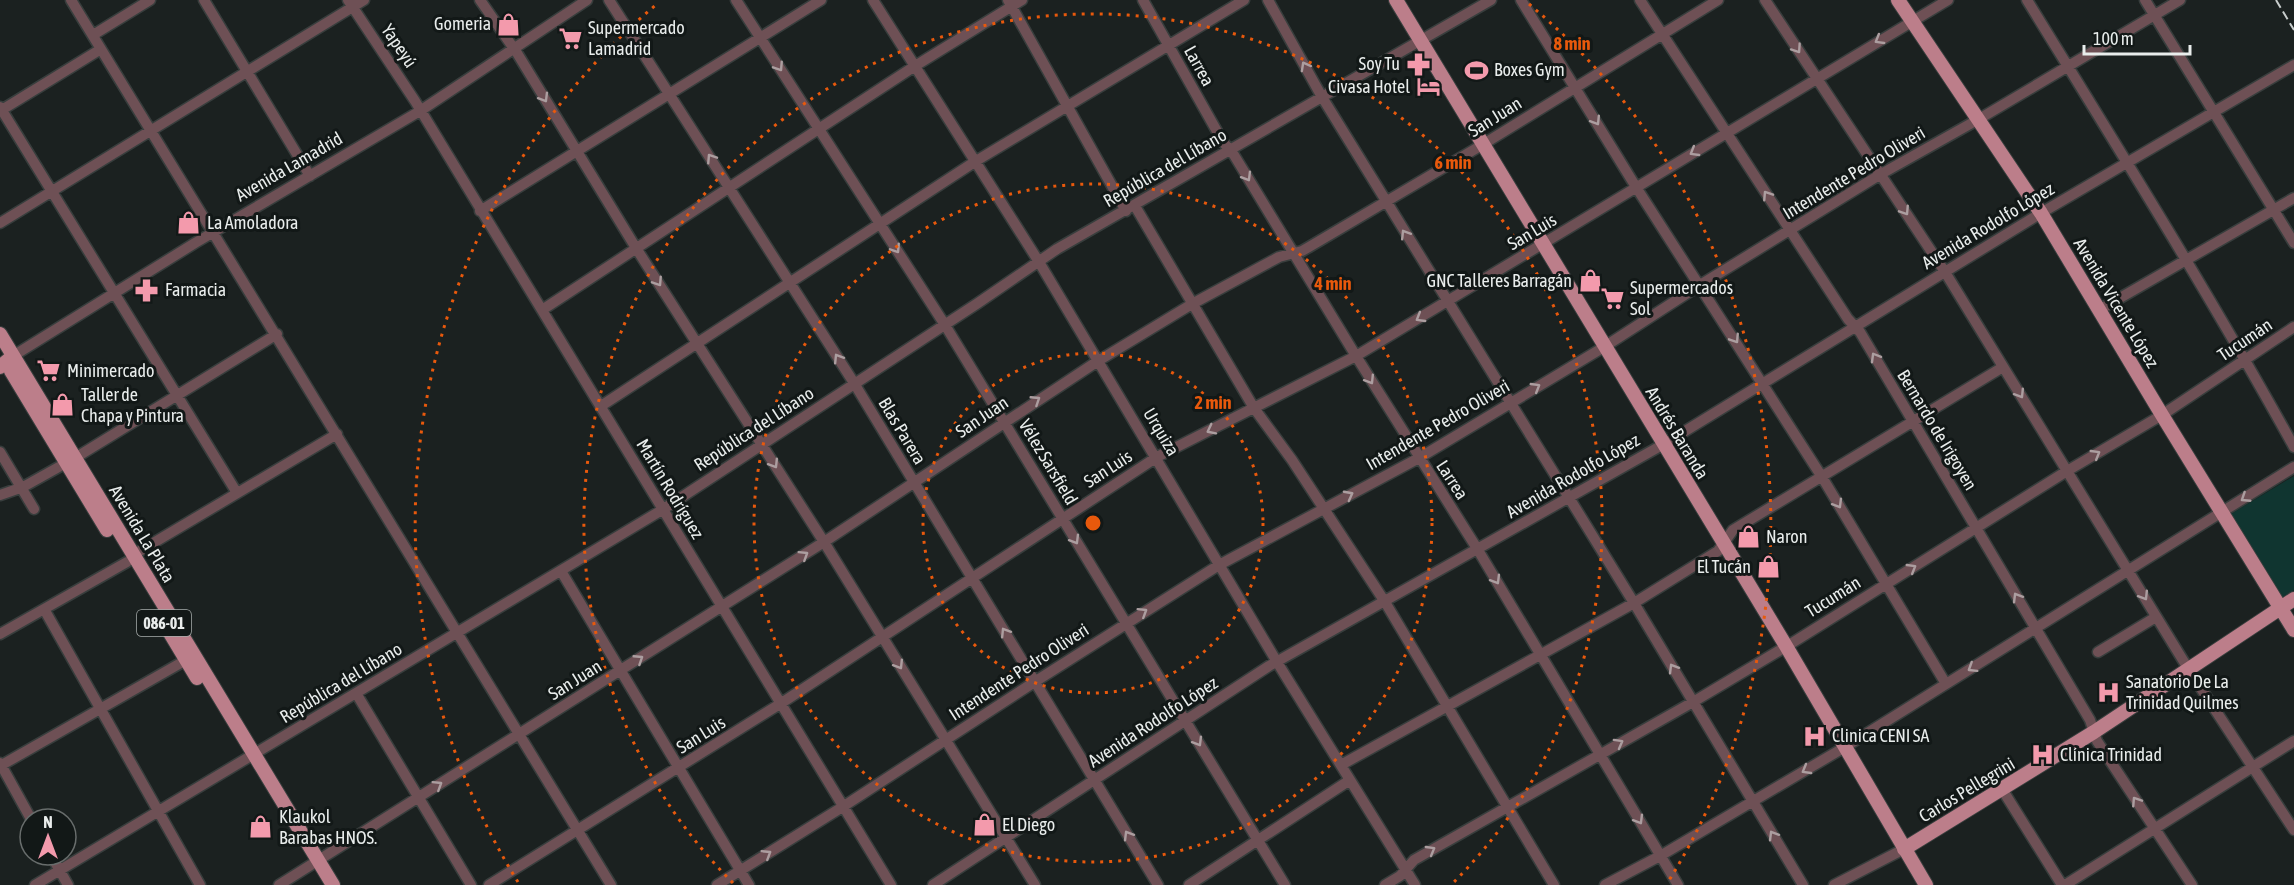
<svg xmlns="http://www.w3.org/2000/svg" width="2294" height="885" viewBox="0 0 2294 885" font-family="'Asap Condensed',sans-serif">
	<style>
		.green { fill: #103530 }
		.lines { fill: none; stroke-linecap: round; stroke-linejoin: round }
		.minor-casing { stroke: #383e3d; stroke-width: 13 }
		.major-casing { stroke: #383e3d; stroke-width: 16 }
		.minor { stroke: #6e5055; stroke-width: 10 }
		.major { stroke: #bc7e8a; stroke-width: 14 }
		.rail { stroke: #c8cdcc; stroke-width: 2; stroke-dasharray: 9 4.5; stroke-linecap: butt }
		.oneway { stroke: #ac9ea0 }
		.ring { fill: none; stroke: #e8590c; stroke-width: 3; stroke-dasharray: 3 6 }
		.labels { text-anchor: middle; stroke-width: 6; stroke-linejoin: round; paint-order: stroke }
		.shield { fill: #121817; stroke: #a8adac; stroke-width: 1.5 }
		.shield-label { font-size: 16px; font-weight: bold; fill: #e9edec }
		.poi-label { font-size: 18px; fill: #e9edec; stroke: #121817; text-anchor: start }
		.street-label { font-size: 18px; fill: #e9edec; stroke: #121817 }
		.centre { fill: #e8590c; stroke: #121817; stroke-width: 3 }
		.ring-label { font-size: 18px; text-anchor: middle; font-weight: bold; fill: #e8590c; stroke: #121817; stroke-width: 6; stroke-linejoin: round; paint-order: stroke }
	</style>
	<rect width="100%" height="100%" fill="#1b2120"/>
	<path class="green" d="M2294,476V590L2282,598L2229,515Z"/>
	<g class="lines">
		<defs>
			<path id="minor" d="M71,0L611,885
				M204,0L310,176
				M348,0L415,101L891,885
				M480,0L517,53L636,248L824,542L1035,885
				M609,0L854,383L1158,885
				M736,0L945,325L1285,885
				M873,0L1039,262L1277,662L1415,885
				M1008,0L1126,211
				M1143,0L1223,142L1234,155L1356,356L1478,550L1678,885
				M1268,0L1322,97L1634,603L1803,885
				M1521,0L1636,187L1822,477L1946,684
				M1640,0L1848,319L1860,332L2090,720L2097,741L2192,885
				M1765,0L1945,272L2189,670L2294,830
				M2027,0C2118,148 2210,295 2294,447
				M2145,0L2294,243
				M93,35L150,0
				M0,107L237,493
				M0,111L101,49
				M1135,206L1254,408L1292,460L1385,602L1554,885
				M480,211L821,0
				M0,223L364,0
				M542,310L915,66L1022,0
				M2099,310L2294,198
				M13,356L195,243L420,111L587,0
				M601,406L976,161L1244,0
				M0,452L34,509
				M75,458L277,334
				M0,495L23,487L66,463
				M133,555L337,434
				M561,571L749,885
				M44,609L200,885
				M0,634L127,562
				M2098,652L2156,617
				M356,693L471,885
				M0,763L31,819
				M1341,765L1634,603L1718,551L1733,530L2003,367
				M0,766L186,660
				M2002,789L2062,885
				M51,855L68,885
				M35,885L662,510L978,303L1057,249L1491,0
				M279,885L824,542L1098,361L1192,304L1279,257L1302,251L1309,247L1482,145L1718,0
				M489,885L780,704L1157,457L1356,356L1948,0
				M717,885L844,806L1036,681L1219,565L1419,458L1604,347L1700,285L1881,174L1979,119L2180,0
				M933,885L1269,666L1664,444L2041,213L2294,65
				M1189,885L1350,780
				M1385,885L1400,876L1414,860L1693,702L1792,643L2067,471L2162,415L2294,327
				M1605,885L1660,856L1845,747L2294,467
				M1834,885L1904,849
				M2065,885L2294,741"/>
			<path id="major" d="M1396,0L1786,646L1926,885
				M1898,0L2041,213L2162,415L2294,630
				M0,334L333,885
				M0,367L13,356
				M11,371L107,530
				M170,633L197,678
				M1904,849L2094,732L2294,599"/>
		</defs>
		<use href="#minor" class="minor-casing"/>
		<use href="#major" class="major-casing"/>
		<use href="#minor" class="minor"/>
		<use href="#major" class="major"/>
		<path class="rail" d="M2276,0L2294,30"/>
	</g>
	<defs><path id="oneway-chevron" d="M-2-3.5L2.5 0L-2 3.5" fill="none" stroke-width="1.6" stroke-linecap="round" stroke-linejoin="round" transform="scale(1.5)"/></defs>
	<g class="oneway">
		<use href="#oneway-chevron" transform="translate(1879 40) rotate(149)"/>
		<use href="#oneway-chevron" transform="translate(1797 49) rotate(56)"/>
		<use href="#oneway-chevron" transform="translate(1305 66) rotate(-119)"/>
		<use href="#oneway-chevron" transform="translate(779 67) rotate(57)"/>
		<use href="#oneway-chevron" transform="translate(544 98) rotate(59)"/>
		<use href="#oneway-chevron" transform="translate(1596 121) rotate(58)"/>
		<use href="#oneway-chevron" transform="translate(1694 152) rotate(149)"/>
		<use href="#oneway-chevron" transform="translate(711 158) rotate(-123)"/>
		<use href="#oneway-chevron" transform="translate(1247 177) rotate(59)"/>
		<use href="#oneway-chevron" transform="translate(1767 195) rotate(-123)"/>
		<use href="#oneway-chevron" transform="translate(1905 211) rotate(57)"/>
		<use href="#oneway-chevron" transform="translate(1405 234) rotate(-122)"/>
		<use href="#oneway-chevron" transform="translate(896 249) rotate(57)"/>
		<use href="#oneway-chevron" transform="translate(658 282) rotate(57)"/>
		<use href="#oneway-chevron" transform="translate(1420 318) rotate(149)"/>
		<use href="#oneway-chevron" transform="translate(1735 339) rotate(57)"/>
		<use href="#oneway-chevron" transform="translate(1875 357) rotate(-120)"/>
		<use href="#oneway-chevron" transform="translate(838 358) rotate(-122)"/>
		<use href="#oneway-chevron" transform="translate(1370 380) rotate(58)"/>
		<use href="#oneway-chevron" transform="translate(1536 387) rotate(-31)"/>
		<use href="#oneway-chevron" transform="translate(2020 394) rotate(58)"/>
		<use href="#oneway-chevron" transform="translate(1036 400) rotate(-33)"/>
		<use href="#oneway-chevron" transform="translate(1211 430) rotate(153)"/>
		<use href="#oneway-chevron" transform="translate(2096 454) rotate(-31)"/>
		<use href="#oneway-chevron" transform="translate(774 464) rotate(58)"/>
		<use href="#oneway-chevron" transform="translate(1349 495) rotate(-28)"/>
		<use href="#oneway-chevron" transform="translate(2245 498) rotate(147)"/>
		<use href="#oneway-chevron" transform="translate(1838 504) rotate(59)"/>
		<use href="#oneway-chevron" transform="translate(1075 540) rotate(59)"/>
		<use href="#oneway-chevron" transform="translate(804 555) rotate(-32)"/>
		<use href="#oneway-chevron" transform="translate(1912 568) rotate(-31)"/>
		<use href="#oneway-chevron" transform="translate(1496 580) rotate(59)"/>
		<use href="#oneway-chevron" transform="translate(2144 596) rotate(58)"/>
		<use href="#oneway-chevron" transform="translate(2017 597) rotate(-121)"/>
		<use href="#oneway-chevron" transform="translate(1143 612) rotate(-32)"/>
		<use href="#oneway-chevron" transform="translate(1005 632) rotate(-122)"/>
		<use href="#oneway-chevron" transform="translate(639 659) rotate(-33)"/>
		<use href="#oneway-chevron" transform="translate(899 665) rotate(58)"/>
		<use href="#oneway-chevron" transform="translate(1673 668) rotate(-121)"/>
		<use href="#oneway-chevron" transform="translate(1972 668) rotate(148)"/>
		<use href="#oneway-chevron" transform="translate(1198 742) rotate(59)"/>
		<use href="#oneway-chevron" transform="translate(1619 743) rotate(-29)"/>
		<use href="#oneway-chevron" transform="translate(1806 770) rotate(150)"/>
		<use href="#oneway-chevron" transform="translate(438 785) rotate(-32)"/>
		<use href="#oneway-chevron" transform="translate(2136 801) rotate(-123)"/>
		<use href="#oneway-chevron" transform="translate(1639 820) rotate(59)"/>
		<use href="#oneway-chevron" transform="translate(1128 835) rotate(-121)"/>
		<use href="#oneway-chevron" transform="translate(1773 835) rotate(-121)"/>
		<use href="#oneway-chevron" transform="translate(1431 850) rotate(-30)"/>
		<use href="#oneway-chevron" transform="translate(767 854) rotate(-32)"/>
	</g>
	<g class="ring">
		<circle cx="1093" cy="523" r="170"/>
		<circle cx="1093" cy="523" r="339"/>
		<path d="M733 883A509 509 0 1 1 1453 883"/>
		<path d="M518 882A678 678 0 0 1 657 4M1529 4A678 678 0 0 1 1668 882"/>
	</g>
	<defs>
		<symbol id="shop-bare" viewBox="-9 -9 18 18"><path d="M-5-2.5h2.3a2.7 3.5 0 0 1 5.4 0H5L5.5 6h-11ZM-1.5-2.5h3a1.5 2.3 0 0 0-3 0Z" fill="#f39aac" stroke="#121817" stroke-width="2.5" paint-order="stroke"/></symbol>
		<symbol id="supermarket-bare" viewBox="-9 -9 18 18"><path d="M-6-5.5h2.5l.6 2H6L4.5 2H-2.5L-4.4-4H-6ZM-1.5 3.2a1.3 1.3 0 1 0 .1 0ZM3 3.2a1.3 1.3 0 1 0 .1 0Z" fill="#f39aac" stroke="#121817" stroke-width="2.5" paint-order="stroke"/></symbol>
		<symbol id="pharmacy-bare" viewBox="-9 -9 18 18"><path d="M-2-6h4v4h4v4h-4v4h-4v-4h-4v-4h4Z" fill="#f39aac" stroke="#121817" stroke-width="2.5" paint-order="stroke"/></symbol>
		<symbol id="stadium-bare" viewBox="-9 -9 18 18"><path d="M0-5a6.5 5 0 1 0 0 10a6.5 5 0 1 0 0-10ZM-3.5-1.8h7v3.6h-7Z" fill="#f39aac" stroke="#121817" stroke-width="2.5" paint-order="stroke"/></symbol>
		<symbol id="hotel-bare" viewBox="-9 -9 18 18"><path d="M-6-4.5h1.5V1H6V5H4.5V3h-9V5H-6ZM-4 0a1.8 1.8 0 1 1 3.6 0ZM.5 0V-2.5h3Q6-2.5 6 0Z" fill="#f39aac" stroke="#121817" stroke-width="2.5" paint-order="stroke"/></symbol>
		<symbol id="hospital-bare" viewBox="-9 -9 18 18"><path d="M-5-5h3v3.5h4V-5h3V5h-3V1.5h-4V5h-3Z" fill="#f39aac" stroke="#121817" stroke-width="2.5" paint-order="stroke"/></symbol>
	</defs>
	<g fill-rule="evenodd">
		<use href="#shop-bare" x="492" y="8" width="33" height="33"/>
		<use href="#supermarket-bare" x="554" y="22" width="33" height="33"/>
		<use href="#pharmacy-bare" x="1402" y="48" width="33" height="33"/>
		<use href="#stadium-bare" x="1460" y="54" width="33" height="33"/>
		<use href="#hotel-bare" x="1412" y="70" width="33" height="33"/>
		<use href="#shop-bare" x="172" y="206" width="33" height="33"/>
		<use href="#shop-bare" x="1574" y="264" width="33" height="33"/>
		<use href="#pharmacy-bare" x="130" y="274" width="33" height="33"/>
		<use href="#supermarket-bare" x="1596" y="282" width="33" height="33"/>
		<use href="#supermarket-bare" x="32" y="354" width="33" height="33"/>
		<use href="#shop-bare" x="46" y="388" width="33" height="33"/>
		<use href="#shop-bare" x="1732" y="520" width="33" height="33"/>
		<use href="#shop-bare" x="1752" y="550" width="33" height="33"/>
		<use href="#hospital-bare" x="2092" y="676" width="33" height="33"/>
		<use href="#hospital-bare" x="1798" y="720" width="33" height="33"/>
		<use href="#hospital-bare" x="2026" y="738" width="33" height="33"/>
		<use href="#shop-bare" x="968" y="808" width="33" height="33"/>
		<use href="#shop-bare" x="244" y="810" width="33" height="33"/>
	</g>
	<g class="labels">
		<rect class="shield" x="137" y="610" width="54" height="26" rx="4.5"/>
		<g class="shield-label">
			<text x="164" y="629">086-01</text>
		</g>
		<g class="poi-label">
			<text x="491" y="30" text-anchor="end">Gomeria</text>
			<text x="588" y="34">Supermercado<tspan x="588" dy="21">Lamadrid</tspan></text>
			<text x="1400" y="70" text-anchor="end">Soy Tu</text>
			<text x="1494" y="76">Boxes Gym</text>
			<text x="1410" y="93" text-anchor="end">Civasa Hotel</text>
			<text x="207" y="229">La Amoladora</text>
			<text x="1572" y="287" text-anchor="end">GNC Talleres Barragán</text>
			<text x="1630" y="294">Supermercados<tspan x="1630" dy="21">Sol</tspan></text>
			<text x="165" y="296">Farmacia</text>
			<text x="67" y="377">Minimercado</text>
			<text x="81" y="401">Taller de<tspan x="81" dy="21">Chapa y Pintura</tspan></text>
			<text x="1766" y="543">Naron</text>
			<text x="1751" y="573" text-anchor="end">El Tucán</text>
			<text x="2126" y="688">Sanatorio De La<tspan x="2126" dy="21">Trinidad Quilmes</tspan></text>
			<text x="1832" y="742">Clinica CENI SA</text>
			<text x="2060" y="761">Clínica Trinidad</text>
			<text x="279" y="823">Klaukol<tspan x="279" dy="21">Barabas HNOS.</tspan></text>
			<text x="1002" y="831">El Diego</text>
		</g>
		<g class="street-label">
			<text transform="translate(399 46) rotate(56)" y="6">Yapeyú</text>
			<text transform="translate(1199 66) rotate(61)" y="6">Larrea</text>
			<text transform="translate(1495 117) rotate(-32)" y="6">San Juan</text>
			<text transform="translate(289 167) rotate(-30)" y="6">Avenida Lamadrid</text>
			<text transform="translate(1165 168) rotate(-30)" y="6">República del Líbano</text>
			<text transform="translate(1854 173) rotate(-31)" y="6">Intendente Pedro Oliveri</text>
			<text transform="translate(1988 226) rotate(-31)" y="6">Avenida Rodolfo López</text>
			<text transform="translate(1532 232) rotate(-31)" y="6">San Luis</text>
			<text transform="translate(2116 303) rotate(59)" y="6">Avenida Vicente López</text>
			<text transform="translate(2245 340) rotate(-34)" y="6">Tucumán</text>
			<text transform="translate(982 417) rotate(-34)" y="6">San Juan</text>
			<text transform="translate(1438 425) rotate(-30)" y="6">Intendente Pedro Oliveri</text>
			<text transform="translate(754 429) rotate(-33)" y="6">República del Líbano</text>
			<text transform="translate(1937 430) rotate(59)" y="6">Bernardo de Irigoyen</text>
			<text transform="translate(902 431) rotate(59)" y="6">Blas Parera</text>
			<text transform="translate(1161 432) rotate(59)" y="6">Urquiza</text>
			<text transform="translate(1677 433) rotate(59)" y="6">Andrés Baranda</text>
			<text transform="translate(1048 462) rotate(59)" y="6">Vélez Sarsfield</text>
			<text transform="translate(1108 469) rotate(-33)" y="6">San Luis</text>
			<text transform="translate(1573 476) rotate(-30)" y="6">Avenida Rodolfo López</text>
			<text transform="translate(1452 480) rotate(57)" y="6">Larrea</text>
			<text transform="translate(670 489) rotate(59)" y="6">Martín Rodríguez</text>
			<text transform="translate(142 534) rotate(59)" y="6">Avenida La Plata</text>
			<text transform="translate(1833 597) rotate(-32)" y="6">Tucumán</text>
			<text transform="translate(1019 672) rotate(-33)" y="6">Intendente Pedro Oliveri</text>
			<text transform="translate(575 680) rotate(-32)" y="6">San Juan</text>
			<text transform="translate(341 683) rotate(-31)" y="6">República del Líbano</text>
			<text transform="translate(1153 722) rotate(-33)" y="6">Avenida Rodolfo López</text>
			<text transform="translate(701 735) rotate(-32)" y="6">San Luis</text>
			<text transform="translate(1967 790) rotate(-31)" y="6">Carlos Pellegrini</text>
		</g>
	</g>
	<circle cx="1093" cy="523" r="9" class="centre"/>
	<g class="ring-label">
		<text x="1572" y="50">8 min</text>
		<text x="1453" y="169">6 min</text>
		<text x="1333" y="290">4 min</text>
		<text x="1213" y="409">2 min</text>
	</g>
	<g transform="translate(48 837)"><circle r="28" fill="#121817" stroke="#686d6c" stroke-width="1.5"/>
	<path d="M0-4.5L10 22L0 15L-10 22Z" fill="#f39aac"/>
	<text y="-9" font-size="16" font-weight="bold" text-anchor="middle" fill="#e9edec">N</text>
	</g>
	<path d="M2084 45v9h106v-9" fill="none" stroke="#e9edec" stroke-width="3"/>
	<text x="2093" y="45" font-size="18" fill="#e9edec" stroke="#121817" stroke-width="4.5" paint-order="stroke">100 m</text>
</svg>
